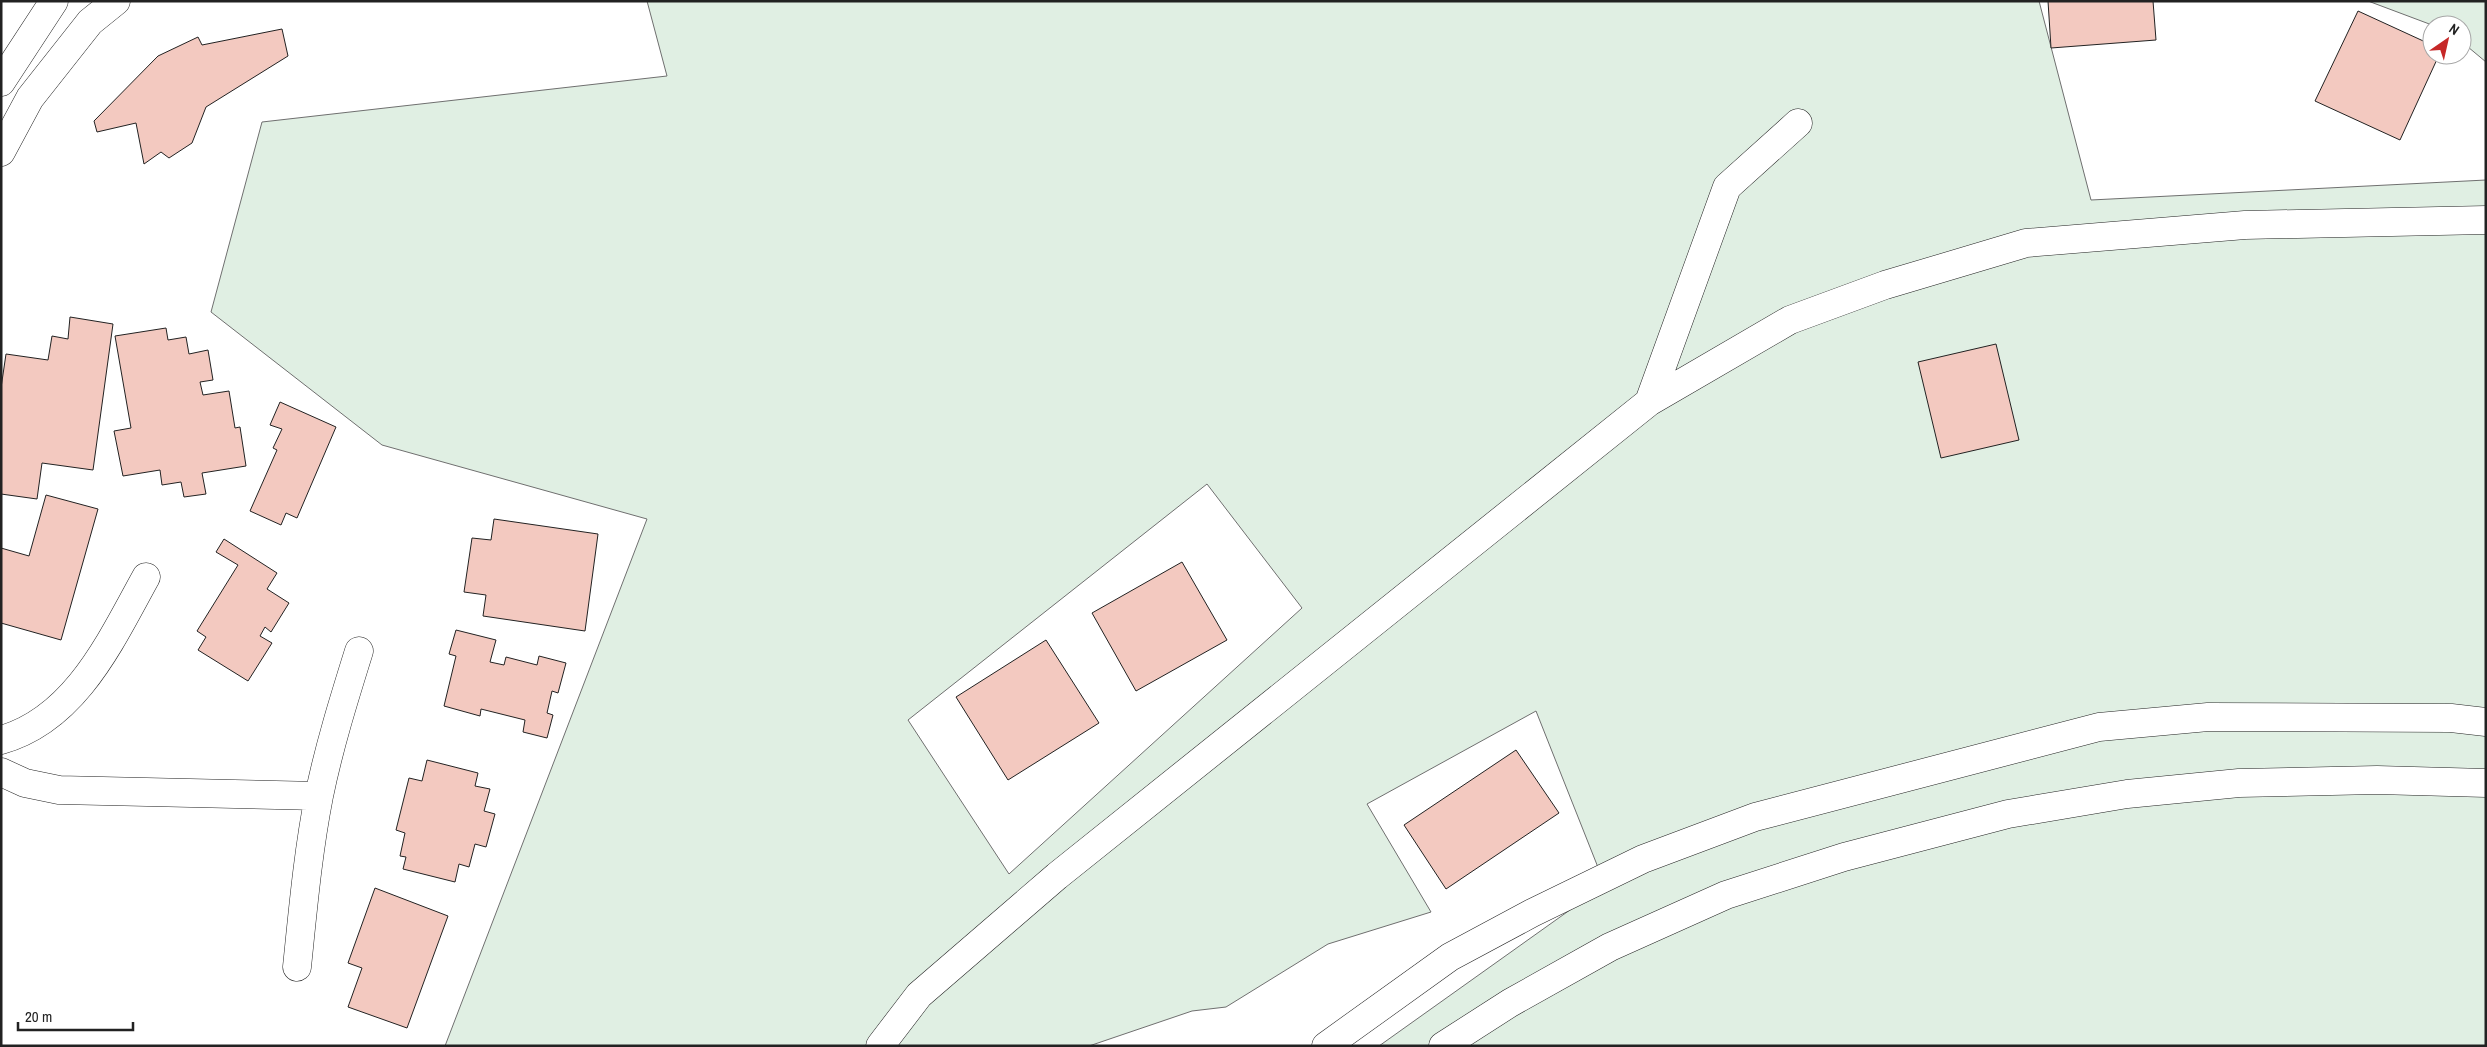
<svg xmlns="http://www.w3.org/2000/svg" width="2487" height="1047" viewBox="0 0 2487 1047" font-family="'Archivo Narrow',sans-serif">
	<style>
		.green { fill: #e0efe3; stroke: #6f6f6f; fill-rule: evenodd }
		.building { fill: #f3c9c0; stroke: #222 }
		.lines { fill: none; stroke-linecap: round; stroke-linejoin: round }
		.minor-casing { stroke: #222; stroke-width: 29 }
		.highway-casing { stroke: #222; stroke-width: 29 }
		.minor { stroke: #fff; stroke-width: 28 }
		.highway { stroke: #fff; stroke-width: 28 }
	</style>
	<rect width="100%" height="100%" fill="#fff"/>
	<path class="green" d="M647,1H2039L2091,200L2486,180V1046H1379L1605,885L1536,711L1367,804L1431,912L1328,944L1226,1007L1192,1011L1089,1046H445L647,519L382,445L211,312L262,122L667,76ZM1207,484L1302,608L1009,874L908,720Z
		M2368,1H2486V62L2462,42V25H2432Z"/>
	<path class="building" d="M2048,1H2153L2156,40L2051,48Z
		M2358,11L2432,45V55H2439L2400,140L2315,101Z
		M282,29L288,56L206,107L192,143L169,158L161,152L144,164L136,123L97,132L94,121L158,56L198,37L202,45Z
		M70,317L113,324L93,470L42,463L37,499L1,494V388L6,354L48,360L52,336L68,339Z
		M166,328L168,340L186,337L189,354L208,350L213,380L200,382L203,395L229,391L235,428L240,427L246,466L202,473L206,494L184,497L181,482L162,485L160,470L123,476L114,431L131,428L115,336Z
		M1996,344L2019,440L1941,458L1918,362Z
		M280,402L336,427L297,518L286,513L281,525L250,511L277,450L273,448L282,429L270,425Z
		M46,495L98,509L61,640L1,623V548L29,556Z
		M494,519L598,534L585,631L483,616L486,595L464,592L472,538L491,540Z
		M224,539L277,573L267,589L289,603L271,632L265,627L260,636L272,643L248,681L198,650L206,637L197,631L238,565L216,552Z
		M1182,562L1227,640L1136,691L1092,613Z
		M456,630L496,640L490,662L504,665L506,657L537,665L539,656L566,663L558,693L552,691L547,713L553,715L547,738L523,732L525,720L481,709L480,716L444,706L456,656L449,654Z
		M1046,640L1099,723L1008,780L956,697Z
		M1516,750L1559,813L1446,889L1404,825Z
		M427,760L478,773L475,786L490,789L484,811L495,814L486,847L475,844L469,867L459,864L455,882L403,869L406,857L400,856L405,833L396,830L409,778L422,781Z
		M375,888L448,916L407,1028L348,1007L362,968L348,963Z"/>
	<g class="lines">
		<defs>
			<path id="minor" d="M1649,402L1727,187L1798,123
				M1,740C76,719 111,640 146,577
				M1,772L25,783L59,790L319,796
				M297,967C303,909 308,852 319,796C329,747 344,699 359,651
				M880,1046L919,995L1057,876L1649,402L1790,320L1885,285L2026,243L2245,225L2486,220"/>
			<path id="highway" d="M1,82L54,1
				M1,152L30,98L90,22L116,1
				M1326,1046L1450,957L1532,913L1643,859L1755,817L2099,727L2208,717L2451,718L2486,722
				M1443,1046L1510,1003L1610,947L1726,895L1844,857L2008,814L2127,794L2239,783L2377,780L2486,783"/>
		</defs>
		<use href="#minor" class="minor-casing"/>
		<use href="#highway" class="highway-casing"/>
		<use href="#minor" class="minor"/>
		<use href="#highway" class="highway"/>
	</g>
	<rect width="2487" height="1047" fill="none" stroke="#222222" stroke-width="5"/>
	<g transform="translate(2447 40) rotate(34)"><circle r="24" fill="#ffffff" stroke="#a7a7a7"/>
	<path d="M0-4L9 19L0 12L-9 19Z" fill="#c62828"/>
	<text y="-8" font-size="14" font-weight="bold" text-anchor="middle" fill="#222222">N</text>
	</g>
	<path d="M18 1022v8h115v-8" fill="none" stroke="#222222" stroke-width="2.5"/>
	<text x="25" y="1022" font-size="15" fill="#222222" stroke="#ffffff" stroke-width="4" paint-order="stroke">20 m</text>
</svg>
